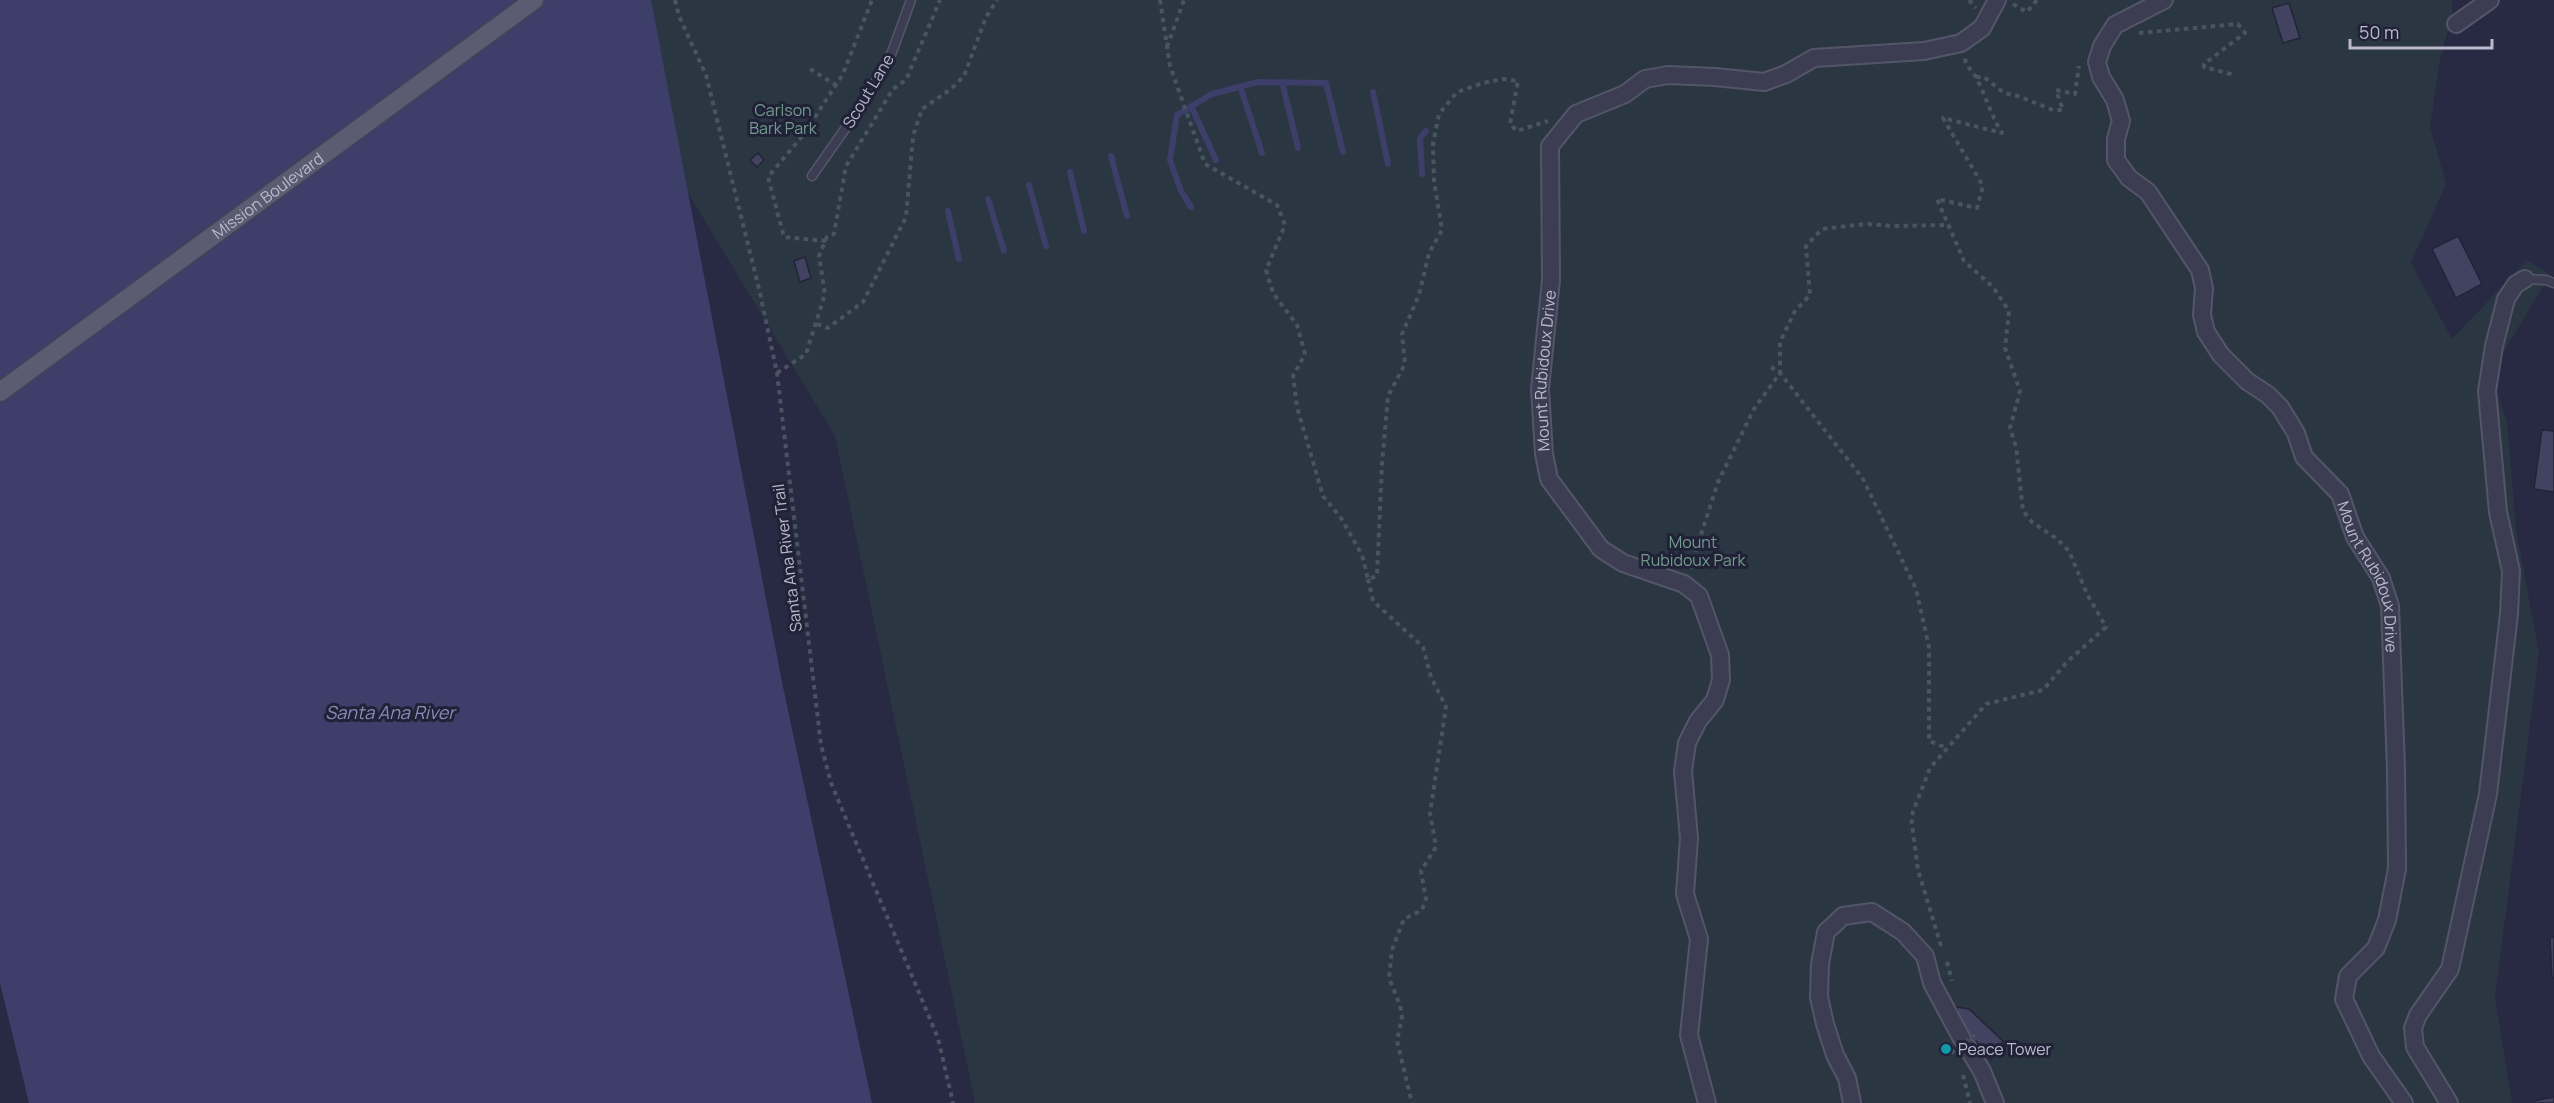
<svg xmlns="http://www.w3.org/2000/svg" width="2554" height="1103" viewBox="0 0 2554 1103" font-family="Manrope,sans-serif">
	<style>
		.green { fill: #2a3743 }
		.water { fill: #3d3e69 }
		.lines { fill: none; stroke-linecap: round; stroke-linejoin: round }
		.stream { stroke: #3d3e69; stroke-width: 6 }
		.building { fill: #424360; stroke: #232339; stroke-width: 1.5 }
		.lane-casing { stroke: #555569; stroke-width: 11 }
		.street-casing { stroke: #555569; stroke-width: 20 }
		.primary-casing { stroke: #434358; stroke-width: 21 }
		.path { stroke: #485460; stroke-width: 4; stroke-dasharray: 4.5 4.5; stroke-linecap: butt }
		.lane { stroke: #3c3d52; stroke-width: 8 }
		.street { stroke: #3c3d52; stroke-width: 16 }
		.primary { stroke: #5b5b72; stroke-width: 18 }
		.path-bridge { stroke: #485460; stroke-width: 4; stroke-dasharray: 4.5 4.5; stroke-linecap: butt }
		.culture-dot { fill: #0f9aa8; stroke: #212138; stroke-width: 2 }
		.labels { text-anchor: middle; stroke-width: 6; stroke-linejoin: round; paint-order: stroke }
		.street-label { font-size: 16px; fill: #babacc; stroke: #212138 }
		.park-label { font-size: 16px; fill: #729c8c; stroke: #212138 }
		.poi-label { font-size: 16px; fill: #babacc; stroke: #212138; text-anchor: start }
		.water-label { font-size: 18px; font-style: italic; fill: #898bb6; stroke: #212138 }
	</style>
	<rect width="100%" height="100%" fill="#282942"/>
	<path class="green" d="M604,0H2452V14L2440,60L2430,127L2446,184L2411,263L2452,339L2527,260L2550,275L2500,358L2497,393L2507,421L2516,529L2539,653L2495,998L2512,1103H975L835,436L582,18Z"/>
	<path class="water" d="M0,0H651L782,682L872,1103H29L0,983Z"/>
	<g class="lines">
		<path class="stream" d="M1282,82L1298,148
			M1240,86L1262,153
			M1373,92L1388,164
			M1191,106L1216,160
			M1111,156L1127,216
			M1070,172L1084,231
			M1422,174L1420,138L1426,131
			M1029,185L1046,246
			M988,199L1004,251
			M1191,207L1181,191L1170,160L1177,115L1212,94L1258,82L1326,83L1343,152
			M948,211L959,259"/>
	</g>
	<path class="building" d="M2289,3L2300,38L2283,43L2272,8Z
		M758,153L764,160L757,167L750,160Z
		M2458,236L2482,284L2456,298L2432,249Z
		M805,257L811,278L800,282L794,261Z
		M2542,430L2554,431V492L2534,489Z
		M2554,937V978H2552L2550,938Z
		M1957,1007L1969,1009L2003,1041L1991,1060L1976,1041L1958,1054L1954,1047L1969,1036L1959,1025Z
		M1941 1049a5 5 0 1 1 10 0a5 5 0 1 1-10 0Z
		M2554,1097V1103H2534V1101Z"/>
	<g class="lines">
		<defs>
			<path id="lane" d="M812,176L868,96L892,52L911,0
				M2525,279L2546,280L2554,283"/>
			<g id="street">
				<path id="s1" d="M2164,0L2115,25L2102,46L2097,62L2101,77L2115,100L2121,121L2116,139V160L2129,178L2148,192L2200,270L2204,288L2202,315L2206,332L2221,355L2247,381L2268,395L2280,407L2296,433L2304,457L2340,494L2355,537L2381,578L2390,606L2396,769L2397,869L2387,920L2376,948L2348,976L2344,999L2371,1056L2404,1103"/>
				<path d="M2456,24L2490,0"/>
				<path d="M1968,1048L1982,1071L1995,1103"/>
				<path id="s2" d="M1707,1103L1689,1035L1699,939L1685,894L1689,838L1683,771L1687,743L1698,721L1715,700L1721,680L1720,655L1699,596L1684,584L1623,563L1601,549L1549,479L1544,454L1540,389L1551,280L1550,146L1576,114L1625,94L1645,79L1668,75L1715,77L1764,82L1786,74L1814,58L1924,51L1961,43L1982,28L1997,0"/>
				<path d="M1852,1103L1847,1078L1835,1055L1825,1024L1819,997L1820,964L1826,932L1843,916L1872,912L1903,932L1925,956L1932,983L1962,1039"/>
				<path d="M2449,1103L2415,1047L2413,1028L2418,1015L2450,969L2488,794L2509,614L2511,571L2498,512L2487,391L2494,346L2506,299L2516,284L2525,279"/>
			</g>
			<g id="primary">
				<path id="s3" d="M0,392L534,0"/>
			</g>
		</defs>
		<use href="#lane" class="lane-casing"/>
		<use href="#street" class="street-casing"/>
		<use href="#primary" class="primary-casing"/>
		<path class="path" d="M675,0L679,16L706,75L760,293L777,373L821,745L831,783L938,1038L953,1103
			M1160,0L1170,66L1205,164L1277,205L1285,225L1266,270L1273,293L1297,325L1305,354L1293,376L1297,407L1323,496L1341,518L1362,555L1368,579L1377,576L1382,464L1388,396L1405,364L1402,334L1419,295L1429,253L1442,230L1434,181L1433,144L1439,114L1457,92L1483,83L1503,79L1518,81L1510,124L1517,131L1548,121
			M1969,0L1976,8
			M2013,4L2027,12L2037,0
			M2139,33L2238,24L2245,33L2204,64V67L2234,75
			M1167,47L1184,0
			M810,69L836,85
			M1976,77H1984L2004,93L2018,96L2053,110H2063L2056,90L2075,94L2079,66
			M826,241L784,237L768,177L804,134L843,74L872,0
			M817,324L828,328L863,302L906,217L913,136L922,109L951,89L964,76L986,17L997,0
			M1771,367L1780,373L1863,479L1916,589L1929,647V741L1947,748
			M777,373L806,354L825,294L819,256L827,237L834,234L846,166L893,89L906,80L940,0
			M1690,569L1718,482L1754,409L1780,373V342L1795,311L1810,295L1806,246L1822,229L1866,224L1894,226L1948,225
			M1368,579L1373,601L1423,647L1431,677L1446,707L1430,813L1436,847L1421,871L1426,899L1422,910L1404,919L1392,950L1389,978L1400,1005L1402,1017L1397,1041L1412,1103
			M1941,946L1918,870L1911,817L1930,768L1986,704L2043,690L2067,662L2106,627L2087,594L2069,551L2057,539L2032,522L2023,511L2016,447L2010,428L2020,391L2005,348L2009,311L1993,287L1964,261L1937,199L1977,208L1983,186L1943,118L2002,133C1991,115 1986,97 1977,79C1973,71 1965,66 1965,58
			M1947,962L1952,981
			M1963,1075L1970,1103"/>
		<use href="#lane" class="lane"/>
		<use href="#street" class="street"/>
		<use href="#primary" class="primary"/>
		<path class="path-bridge" d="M1951,1053L1975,1035"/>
	</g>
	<circle class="culture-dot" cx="1946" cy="1049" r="6"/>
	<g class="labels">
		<g class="street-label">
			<text transform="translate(868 91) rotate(-59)" y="6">Scout Lane</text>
			<text dy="6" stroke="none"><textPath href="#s3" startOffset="332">Mission Boulevard</textPath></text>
			<text dy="6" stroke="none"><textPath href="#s2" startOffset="832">Mount Rubidoux Drive</textPath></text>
			<text transform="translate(787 558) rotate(-97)" y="6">Santa Ana River Trail</text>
			<text dy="6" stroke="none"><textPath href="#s1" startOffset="706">Mount Rubidoux Drive</textPath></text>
		</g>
		<g class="park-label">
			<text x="783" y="116">Carlson<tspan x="783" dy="18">Bark Park</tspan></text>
			<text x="1693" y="548">Mount<tspan x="1693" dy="18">Rubidoux Park</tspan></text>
		</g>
		<g class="poi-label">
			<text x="1958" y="1055">Peace Tower</text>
		</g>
		<g class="water-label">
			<text x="390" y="719">Santa Ana River</text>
		</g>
	</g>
	<path d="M2350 39v9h142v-9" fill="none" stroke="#babacc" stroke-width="3"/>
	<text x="2359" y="39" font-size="18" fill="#babacc" stroke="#212138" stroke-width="4.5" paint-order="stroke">50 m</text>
</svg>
